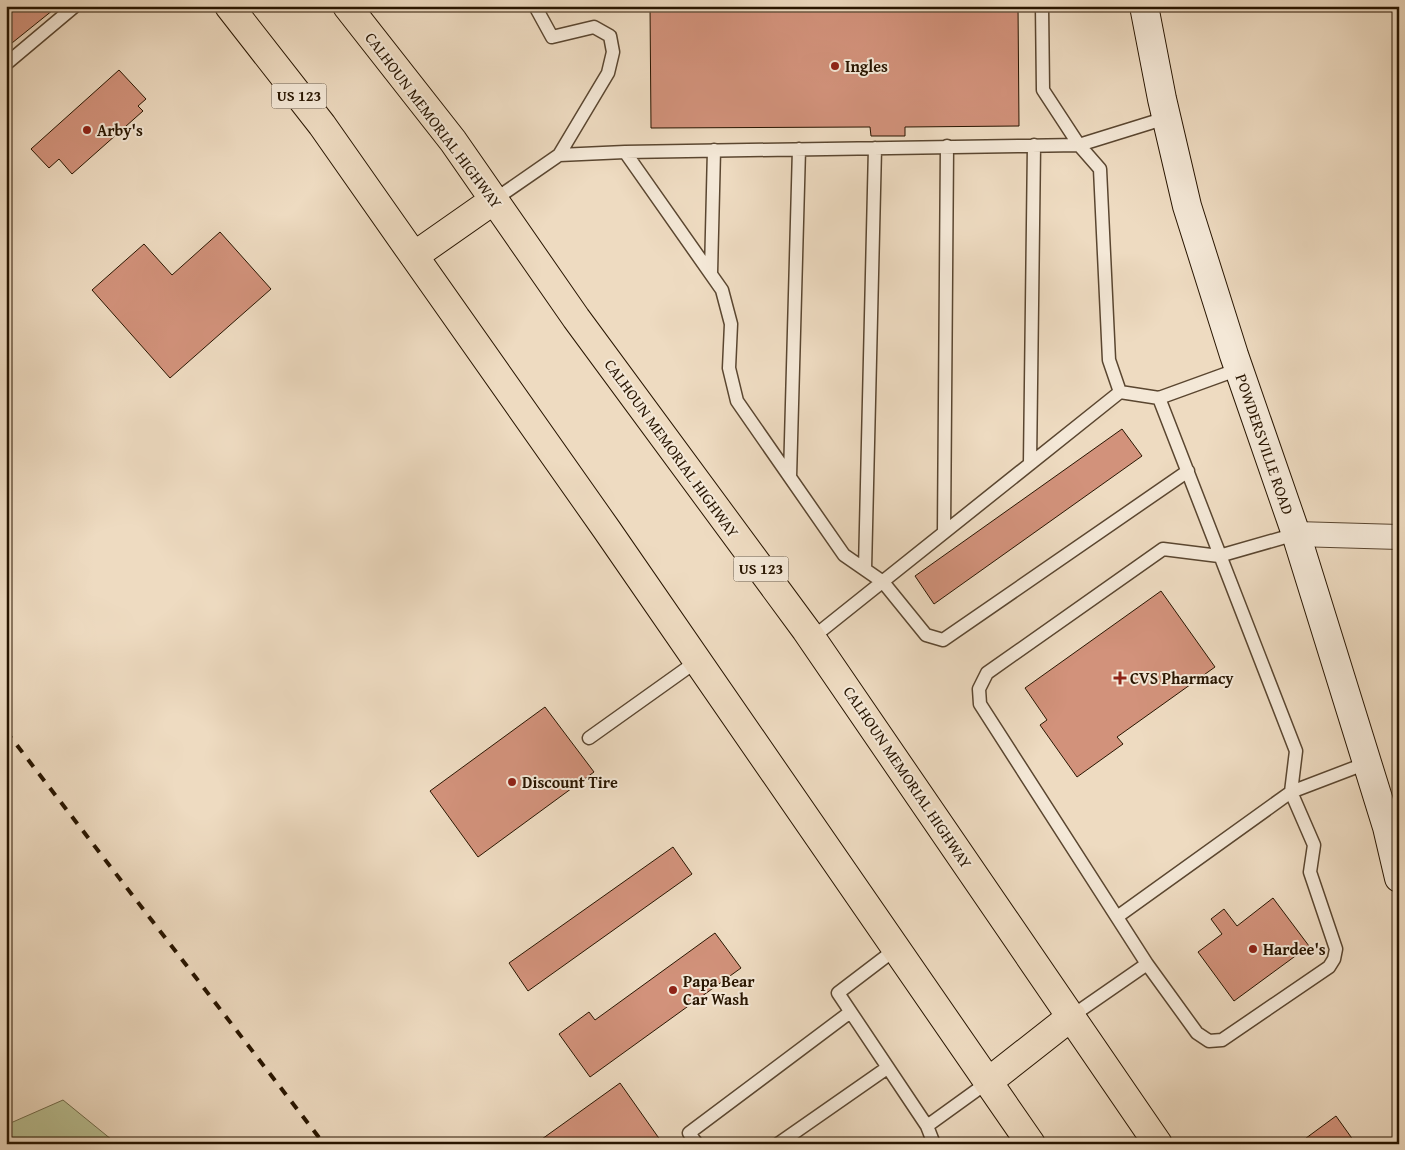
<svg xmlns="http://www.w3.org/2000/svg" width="1405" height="1150" viewBox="0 0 1405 1150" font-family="'Gentium Book Plus',serif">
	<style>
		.green { fill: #b9c093; stroke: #706a4a }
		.building { fill: #d2927b; stroke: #281500 }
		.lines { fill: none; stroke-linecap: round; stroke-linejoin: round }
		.lane-casing { stroke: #5a4630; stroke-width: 15 }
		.street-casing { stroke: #5a4630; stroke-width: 26 }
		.secondary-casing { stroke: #281500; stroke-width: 30 }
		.highway-casing { stroke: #281500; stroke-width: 30 }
		.lane { stroke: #f4e8d7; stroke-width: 12 }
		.street { stroke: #f4e8d7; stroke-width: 24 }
		.secondary { stroke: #f4e8d7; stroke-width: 28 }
		.highway { stroke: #eedbc1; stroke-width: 28 }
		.rail { stroke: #281500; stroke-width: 4; stroke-dasharray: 9 9; stroke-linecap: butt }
		.poi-dot { fill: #8f2418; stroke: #f4e8d7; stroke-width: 2 }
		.labels { text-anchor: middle; stroke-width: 4; stroke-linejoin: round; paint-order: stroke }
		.shield { fill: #f4e8d7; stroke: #655440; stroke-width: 1 }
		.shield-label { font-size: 15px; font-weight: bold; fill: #281500 }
		.poi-label { font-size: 16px; font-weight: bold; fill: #281500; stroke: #f4e8d7; text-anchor: start }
		.street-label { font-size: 16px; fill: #281500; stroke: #f4e8d7 }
	</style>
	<rect width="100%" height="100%" fill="#eedbc1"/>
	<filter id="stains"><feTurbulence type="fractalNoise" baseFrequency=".004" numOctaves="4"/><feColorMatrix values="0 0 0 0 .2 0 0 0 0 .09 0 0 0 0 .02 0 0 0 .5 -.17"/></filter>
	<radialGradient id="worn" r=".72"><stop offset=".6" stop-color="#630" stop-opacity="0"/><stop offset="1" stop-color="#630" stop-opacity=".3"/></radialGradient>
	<path class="green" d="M63,1100L117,1144H6V1125Z"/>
	<path class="building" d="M6,6H58L7,47Z
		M650,6H1018L1019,126L905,127V136H871L870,127L651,128Z
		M119,70L146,99L138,106L143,111L72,174L59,159L49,168L31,149Z
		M220,232L271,289L170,378L92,290L144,244L172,275Z
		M1122,429L1142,456L934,604L915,576Z
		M1161,591L1215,667L1117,737L1123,744L1077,777L1040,725L1047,720L1025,688Z
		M545,707L594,772L478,857L430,791Z
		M673,847L692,874L528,991L509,963Z
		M1273,898L1309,946L1234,1001L1198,952L1222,934L1211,919L1224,909L1237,926Z
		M715,933L741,968L590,1077L559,1034L589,1012L595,1020Z
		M620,1083L663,1144H535Z
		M1336,1116L1356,1144H1298Z"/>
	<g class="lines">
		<defs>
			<path id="lane" d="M1042,6L1043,90L1079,145L1100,169L1109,360L1120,392L1159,398L1296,751L1291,792L1314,845L1310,872L1336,949L1334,959L1329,967L1222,1040L1209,1041L1197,1033L1147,964L980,704L979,689L987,673L1163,549L1219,556L1296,534
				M6,64L75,6
				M625,152L1079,145L1166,118
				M559,155L625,152L722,290L731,324L729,368L737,401L844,555L883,582L926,635L943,640L1188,471
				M494,200L559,155L608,73L613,52L610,36L594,27L552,37L535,6
				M711,273L714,150
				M1159,398L1239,369
				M1030,464L1034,145
				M790,477L799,149
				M944,532L947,146
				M865,569L875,148
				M812,638L1120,392
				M589,738L697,661
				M1117,917L1291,792L1367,763
				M897,948L838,993L927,1126
				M1072,1016L1147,964
				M697,1144L689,1133L849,1013
				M778,1144L887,1068
				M934,1144L927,1126L988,1082"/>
			<path id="street" d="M1296,534L1399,537"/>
			<path id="secondary" d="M1144,6L1162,99L1187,206L1234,355L1296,534L1387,827L1399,878"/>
			<path id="highway" d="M229,6L322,125L414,256L607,530L1031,1144
				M347,6L453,141L576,318L806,630L1158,1144
				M414,256L494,200
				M988,1082L1072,1016"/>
		</defs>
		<use href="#lane" class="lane-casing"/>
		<use href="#street" class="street-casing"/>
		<use href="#secondary" class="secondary-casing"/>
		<use href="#highway" class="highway-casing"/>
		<use href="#lane" class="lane"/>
		<use href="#street" class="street"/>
		<use href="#secondary" class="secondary"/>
		<use href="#highway" class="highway"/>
		<path class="rail" d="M6,731L324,1144"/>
	</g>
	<g class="poi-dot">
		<circle cx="835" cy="66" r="5"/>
		<circle cx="87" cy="130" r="5"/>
		<path d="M1117.5 670.5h5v5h5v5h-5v5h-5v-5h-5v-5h5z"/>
		<circle cx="512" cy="782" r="5"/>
		<circle cx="1253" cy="949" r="5"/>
		<circle cx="673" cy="990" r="5"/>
	</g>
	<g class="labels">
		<g class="shield">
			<rect x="271.5" y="83.5" width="55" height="25" rx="4"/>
			<rect x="733.5" y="556.5" width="55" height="25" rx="4"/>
		</g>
		<g class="shield-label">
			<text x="299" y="101">US 123</text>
			<text x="761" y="574">US 123</text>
		</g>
		<g class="poi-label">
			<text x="845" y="72">Ingles</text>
			<text x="97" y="136">Arby's</text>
			<text x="1130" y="684">CVS Pharmacy</text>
			<text x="522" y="788">Discount Tire</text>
			<text x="1263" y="955">Hardee's</text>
			<text x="683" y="987">Papa Bear<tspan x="683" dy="18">Car Wash</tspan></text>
		</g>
		<g class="street-label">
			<text transform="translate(434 120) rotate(53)" y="6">CALHOUN MEMORIAL HIGHWAY</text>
			<text transform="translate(1265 444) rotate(71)" y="6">POWDERSVILLE ROAD</text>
			<text transform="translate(672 448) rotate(54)" y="6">CALHOUN MEMORIAL HIGHWAY</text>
			<text transform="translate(908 777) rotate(56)" y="6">CALHOUN MEMORIAL HIGHWAY</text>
		</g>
	</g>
	<rect width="1405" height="1150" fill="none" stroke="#eedbc1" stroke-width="25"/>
	<rect x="8" y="8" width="1390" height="1135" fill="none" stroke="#281500" stroke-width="2.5"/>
	<rect x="12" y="12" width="1380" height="1125" fill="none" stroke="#281500"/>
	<rect width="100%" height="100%" filter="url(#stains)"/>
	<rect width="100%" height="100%" fill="url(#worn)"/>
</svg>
